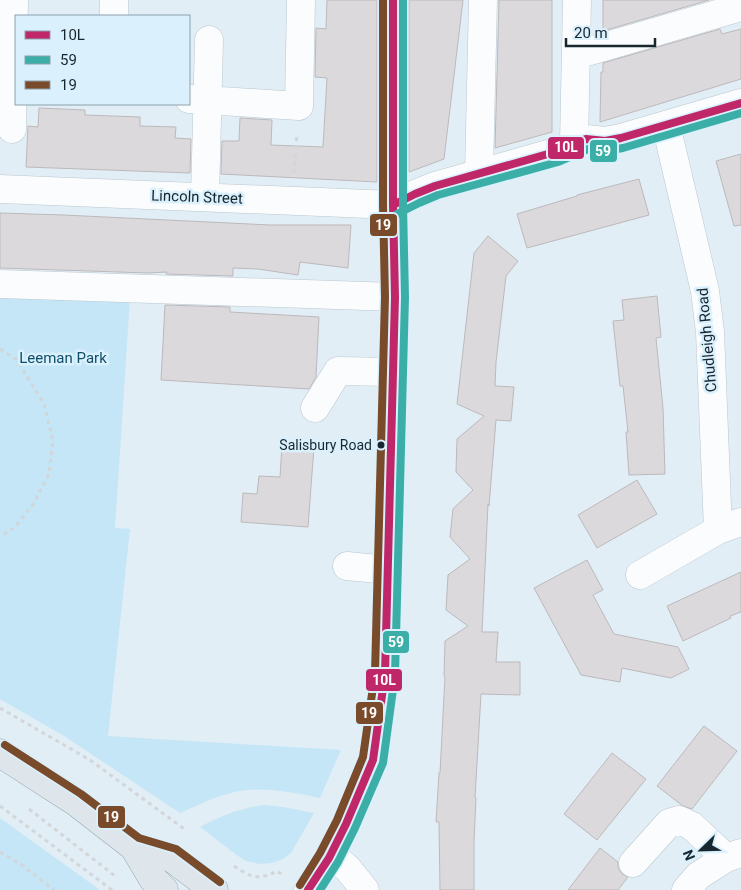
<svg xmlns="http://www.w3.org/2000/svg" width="741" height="890" viewBox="0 0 741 890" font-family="Roboto,sans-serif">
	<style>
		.green { fill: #c4e6f7 }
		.building { fill: #dcd9dc; stroke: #bcb9bc }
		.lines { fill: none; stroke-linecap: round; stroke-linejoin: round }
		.minor-casing { stroke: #bac7ce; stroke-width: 29 }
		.major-casing { stroke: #94a6b0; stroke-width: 29 }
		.path { stroke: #d3d6d8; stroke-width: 3; stroke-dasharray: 4 4; stroke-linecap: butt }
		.minor { stroke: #fbfcfe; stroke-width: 28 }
		.major { stroke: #dee6eb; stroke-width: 28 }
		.bus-1-casing { stroke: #daf1fd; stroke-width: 11 }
		.bus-2-casing { stroke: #daf1fd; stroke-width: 11 }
		.bus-3-casing { stroke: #daf1fd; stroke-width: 11 }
		.bus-1 { stroke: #c02769; stroke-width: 8 }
		.bus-2 { stroke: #3caea8; stroke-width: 8 }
		.bus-3 { stroke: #7a4b2a; stroke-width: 8 }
		.bus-dot { fill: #18272f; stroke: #daf1fd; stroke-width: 2 }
		.labels { text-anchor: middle; stroke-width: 5; stroke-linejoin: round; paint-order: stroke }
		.bus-label { font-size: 14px; fill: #18272f; stroke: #daf1fd; text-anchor: end }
		.street-label { font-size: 15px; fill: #18272f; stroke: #daf1fd }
		.park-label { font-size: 15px; fill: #0f4f69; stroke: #daf1fd }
		.line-badge { stroke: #daf1fd; stroke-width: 2 }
		.badge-label { font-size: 14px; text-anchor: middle; font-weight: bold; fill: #fff }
	</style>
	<rect width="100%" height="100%" fill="#e2eef5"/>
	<path class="green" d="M0,289L130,298L115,528L130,529L108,736L341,750L320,798C296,793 271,788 247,790C223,792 201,804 180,813L64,736L0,699Z
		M264,805L283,807L314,813L291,853L283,859L272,863L259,864L246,861L238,856L200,827C220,816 241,808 264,805Z
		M0,818L100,890H0Z"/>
	<path class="building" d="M327,0H377V182L221,174L222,141H239L240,118L272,120L271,145L323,147L327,78L315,77L316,28L326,29Z
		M409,0H463L444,159L409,172Z
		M499,0H552V132L495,148Z
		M603,0H709L603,31Z
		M720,29L722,34L741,29V79L600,122L601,72H603V63Z
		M39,108L85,110V115L140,117V126L176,127L175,138L191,139L190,173L26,167L28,126L38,127Z
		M741,154V225L734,226L716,161Z
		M639,179L649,215L527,248L517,214L577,196V195Z
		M0,213L64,215L270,225H351L348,268L300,262L298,275L258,269L233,268V276L166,274L167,272L148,273L0,268Z
		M488,236L518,261L506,276L496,362L495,386L514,387L511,421L496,420L489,506L488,504L482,632H498L496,662H520V695L481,694L475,798H476L474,841V890H440L439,822H436L439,773H440L445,677L444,676L445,641L468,626L446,610L448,575L470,559L450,537L453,509L473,490L456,472L457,439L484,416L457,404L474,253Z
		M657,296L661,337L656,338L663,408L665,474L629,475L626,432H628L623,386H620L613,321L624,320L622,300Z
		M165,305L230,307V312L319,317L316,377L309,389L161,380Z
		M282,445L314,447L308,527L241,522L243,493L257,494L259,476L280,477Z
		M637,480L657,514L597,548L578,515Z
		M587,560L603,590L593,595L614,634L678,647L689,669L671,678L622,668L620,682L581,675L534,588Z
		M741,572V612L730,616L731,618L683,641L667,606Z
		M704,726L737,751L692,809L683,806L657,786Z
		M612,753L646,779L597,840L564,814Z
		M600,848L618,862V868L622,874L628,877L618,890H568Z"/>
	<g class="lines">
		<defs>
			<path id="minor" d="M114,16V0
				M576,55L741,7
				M189,99L299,106L301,0
				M666,125L705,291L710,332L718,530
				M12,129L14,0
				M574,143L577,0
				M479,173L483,0
				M0,189L393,205L415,194L435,186L555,152L586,139L605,141L621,138L741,103
				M205,197L209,40
				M0,284L395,297
				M315,408L338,371L393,372
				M347,566L388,570
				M640,575L718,530L741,522
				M331,854L348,869L365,890
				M633,863L669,823L679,820L692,826L726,858
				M308,890L329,858L346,824L373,760L385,674L395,297L393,205V0
				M686,890L698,876L726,858L741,853"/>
			<path id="major" d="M0,753L76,802L134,847L153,879L164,890
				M134,847L172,858L214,890"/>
		</defs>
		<use href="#minor" class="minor-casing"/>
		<use href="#major" class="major-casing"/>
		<path class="path" d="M294,173L297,134
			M0,349L17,360L44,404L53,440L49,474L34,503L14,528L0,536
			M0,708L90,760L187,831
			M0,806L112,890
			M29,809L115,876
			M0,852L19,863L54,890
			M234,866C250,877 259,881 277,871L284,876"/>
		<use href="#minor" class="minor"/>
		<use href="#major" class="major"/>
		<defs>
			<path id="bus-1" d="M393,205L415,194L435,186L555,152L586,139L605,141L621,138L741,103
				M308,890L329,858L346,824L373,760L385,674L395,297L393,205V0"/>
			<path id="bus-2" d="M397,214L419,203L438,195L558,162L588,149L605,151L623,148L741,113
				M320,890L338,862L355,828L383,763L395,675L405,297L403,205V0"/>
			<path id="bus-3" d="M5,745L81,794L139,838L176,849L220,882
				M300,885L320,853L337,820L363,757L375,673L385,297L383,205V0"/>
		</defs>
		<use href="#bus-1" class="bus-1-casing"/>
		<use href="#bus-2" class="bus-2-casing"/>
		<use href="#bus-3" class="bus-3-casing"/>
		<use href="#bus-1" class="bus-1"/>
		<use href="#bus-2" class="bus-2"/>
		<use href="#bus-3" class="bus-3"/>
	</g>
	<circle class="bus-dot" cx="381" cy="445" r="4.5"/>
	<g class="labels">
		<g class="bus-label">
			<text x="372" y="450">Salisbury Road</text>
		</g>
		<g class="street-label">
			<text transform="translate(197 197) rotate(2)" y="5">Lincoln Street</text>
			<text transform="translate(707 340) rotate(-95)" y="5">Chudleigh Road</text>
		</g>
		<g class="park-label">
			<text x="63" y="363">Leeman Park</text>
		</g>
	</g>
	<g class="line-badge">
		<rect x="547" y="136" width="38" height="24" rx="5" fill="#c02769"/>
		<rect x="589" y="139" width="29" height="24" rx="5" fill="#3caea8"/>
		<rect x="369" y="213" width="29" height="24" rx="5" fill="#7a4b2a"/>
		<rect x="382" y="630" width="28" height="24" rx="5" fill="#3caea8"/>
		<rect x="365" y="668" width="38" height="24" rx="5" fill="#c02769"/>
		<rect x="355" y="701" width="29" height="24" rx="5" fill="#7a4b2a"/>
		<rect x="97" y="805" width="29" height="24" rx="5" fill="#7a4b2a"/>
	</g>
	<g class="badge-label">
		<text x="566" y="152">10L</text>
		<text x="603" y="156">59</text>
		<text x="383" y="230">19</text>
		<text x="396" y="647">59</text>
		<text x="384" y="685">10L</text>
		<text x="369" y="718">19</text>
		<text x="111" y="822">19</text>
	</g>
	<rect x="15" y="15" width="175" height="90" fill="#daf1fd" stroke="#8ca0ab"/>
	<rect x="25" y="31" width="25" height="8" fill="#c02769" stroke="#8ca0ab"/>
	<text x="60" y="40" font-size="15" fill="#18272f">10L</text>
	<rect x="25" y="56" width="25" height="8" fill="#3caea8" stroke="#8ca0ab"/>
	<text x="60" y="65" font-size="15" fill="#18272f">59</text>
	<rect x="25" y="81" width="25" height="8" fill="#7a4b2a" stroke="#8ca0ab"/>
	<text x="60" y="90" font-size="15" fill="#18272f">19</text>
	<g transform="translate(701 850) rotate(247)" stroke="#daf1fd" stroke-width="4" paint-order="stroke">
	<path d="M0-4L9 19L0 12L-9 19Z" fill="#18272f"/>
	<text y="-8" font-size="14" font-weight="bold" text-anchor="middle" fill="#18272f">N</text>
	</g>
	<path d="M566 38v8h89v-8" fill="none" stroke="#18272f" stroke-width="2.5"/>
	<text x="574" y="38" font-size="15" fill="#18272f" stroke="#daf1fd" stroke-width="4" paint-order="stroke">20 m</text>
</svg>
